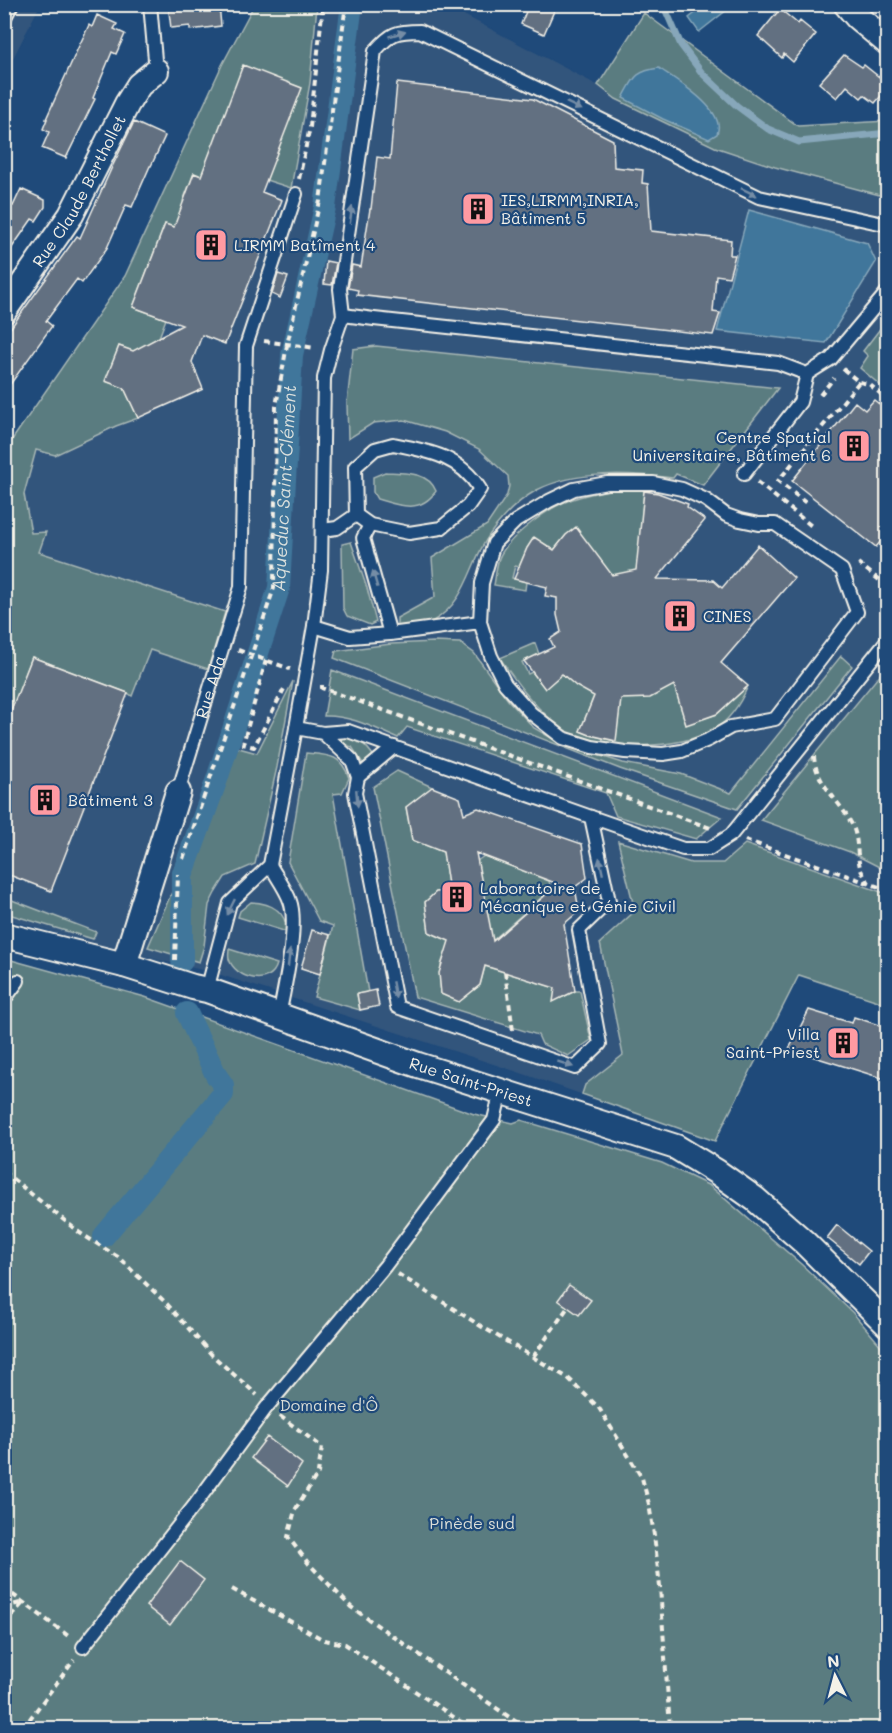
<svg xmlns="http://www.w3.org/2000/svg" width="892" height="1733" viewBox="0 0 892 1733" font-family="Mali,sans-serif">
	<style>
		.built { fill: #33557c }
		.green { fill: #5a7c80; stroke: #a7b6b4; stroke-width: 1.5 }
		.water { fill: #3f769b; stroke: #87a7ba; stroke-width: 1.5 }
		.lines { fill: none; stroke-linecap: round; stroke-linejoin: round }
		.stream { stroke: #87a7ba; stroke-width: 7 }
		.canal { stroke: #3f769b; stroke-width: 22 }
		.building { fill: #626f81; stroke: #f4f1e8; stroke-width: 1.5; fill-rule: evenodd }
		.lane-casing { stroke: #f4f1e8; stroke-width: 16 }
		.street-casing { stroke: #f4f1e8; stroke-width: 28 }
		.path { stroke: #f4f1e8; stroke-width: 4; stroke-dasharray: 6 4.5; stroke-linecap: butt }
		.lane { stroke: #1f4a7a; stroke-width: 12 }
		.street { stroke: #1f4a7a; stroke-width: 24 }
		.oneway { fill: #748da6 }
		.labels { text-anchor: middle; stroke-width: 4.5; stroke-linejoin: round; paint-order: stroke }
		.street-label { font-size: 16px; fill: #f4f1e8; stroke: #1f4a7a }
		.poi-label { font-size: 16px; fill: #f4f1e8; stroke: #1f4a7a; text-anchor: start }
		.park-label { font-size: 16px; fill: #dddfd8; stroke: #1f4a7a }
		.water-label { font-size: 18px; font-style: italic; fill: #d9dfdc; stroke: #1f4a7a }
	</style>
	<rect width="100%" height="100%" fill="#1f4a7a"/>
	<filter id="ink" filterUnits="userSpaceOnUse"><feTurbulence type="fractalNoise" baseFrequency=".0167" numOctaves="2"/><feDisplacementMap in="SourceGraphic" scale="12" xChannelSelector="R" yChannelSelector="G"/><feConvolveMatrix kernelMatrix="1 2 1 2 8 2 1 2 1" color-interpolation-filters="sRGB"/></filter>
	<g filter="url(#ink)">
		<path class="built" d="M5,5H40L5,74Z
			M254,5H445L597,85L644,13L798,126L887,121V1004L799,975L715,1141L518,1072L212,972L162,961L5,919V450L125,276L222,65Z"/>
		<path class="green" d="M254,5H317L310,83L291,188L266,180L301,88L243,66L224,184L194,173L183,201L202,238L165,224L133,307L166,319L155,348L133,351L119,346L106,381L124,388L138,418L116,426L55,455L36,450L24,494L31,533L46,532L39,552L225,612L208,669L150,650L132,696L128,693L32,657L5,728V450L125,276L222,65Z
			M644,13L798,126L887,121V197L775,167L715,147L616,99L598,85Z
			M886,321L888,322L887,391L860,368L868,356L863,351Z
			M376,346L778,388L703,485L676,474L673,478C630,473 576,470 537,490C519,500 502,517 490,534C469,563 468,601 433,621C424,626 408,625 397,627V618L435,597L432,558L487,525L507,495L509,486L508,476L479,449L445,432L404,420L373,423L348,439L347,403L353,349Z
			M385,472C404,473 428,471 436,491C420,514 400,506 377,499L373,492V477Z
			M620,488H639L644,491L637,572L609,582L576,528L566,535L554,550L534,538L527,548L519,567L515,566L512,578L526,582L525,590L494,585C496,576 496,562 501,554C512,535 549,507 570,500C586,494 603,491 620,488Z
			M351,542L367,588L376,622L370,625L347,616L343,608L342,544Z
			M434,642L460,643L474,653L508,700L534,728L560,743L623,763L681,774L731,793L841,656L852,666L737,809L620,769L334,658L336,651L391,644Z
			M535,643L539,654L522,662L528,674L532,672L545,688L562,674L576,686L594,696L580,731L590,735L615,741L621,699L662,647L686,724L717,714L748,686C741,702 731,719 715,729C680,750 604,751 568,732C563,729 558,724 553,721C531,703 516,682 500,658Z
			M887,666V871L850,852L761,820Z
			M332,670L722,817L696,839L616,816L606,793L407,727L398,738C374,728 350,715 324,716Z
			M293,681L277,767L255,864L225,877L215,893L209,905L204,946L199,962L148,947L235,747L257,753Z
			M341,736C360,740 364,742 375,758L364,765L352,747L342,744L335,737Z
			M306,753C328,755 341,754 349,778L342,793L333,794L368,992L357,994L360,1010L314,997L333,926L319,921L288,862Z
			M397,771L432,787L406,807L412,840L443,852L449,891L436,892L425,902L429,932L442,938L458,936C440,957 438,967 441,994L459,1002L480,985L485,966L555,988L563,997L575,991H580L591,1040L568,1056L542,1044L538,1035L415,997L373,787Z
			M618,841L691,863H723L745,844L887,894V1004L799,975L715,1141L582,1094L585,1085L623,1055L600,943L635,911Z
			M484,856L549,881L551,889L483,949L477,861Z
			M4,897L96,932L93,939L5,913Z
			M251,902C271,903 286,910 287,932L238,917L240,911Z
			M229,949L277,964C271,988 235,979 229,959C228,956 229,952 229,949Z
			M4,958L145,997L474,1114L513,1123L521,1120L662,1163L710,1186L801,1264L853,1313L887,1353V1728H5Z"/>
		<path class="water" d="M707,4L725,5L728,9L699,32L689,18Z
			M659,68C676,80 714,103 718,124C719,127 718,131 717,134L709,139L663,119L623,98C634,78 635,71 659,68Z
			M749,210L867,243L876,262L826,343L717,331Z"/>
		<g class="lines">
			<path class="stream" d="M663,4L681,45L702,73L737,106L768,129L799,142L888,133"/>
			<g class="canal">
				<path id="s1" d="M182,961V876L217,779L279,588L292,355L325,207L352,4"/>
				<path d="M104,1236L223,1094V1085L216,1075L187,1013"/>
			</g>
		</g>
		<path class="building" d="M168,4H219L221,26L190,30V26L171,28Z
			M529,4H557L544,34L521,24Z
			M780,9L798,24L800,21L816,34L793,62L784,54L782,58L758,36Z
			M97,15L117,24L114,29L125,34L116,54L112,52L93,98L95,99L66,158L42,148L49,132L43,129L47,119H46L78,48L89,25L92,27Z
			M844,55L862,67L864,65L888,84V88L875,103L864,95L861,98L847,86L837,98L819,83Z
			M243,65L302,88L262,192L282,200L225,344L202,335L192,362L203,389L138,418L124,388L105,381L119,346L133,351L182,325L133,307L165,224L174,227L194,173L201,176Z
			M397,83L533,99L613,140L614,167L643,170L642,183L648,184L651,231L731,240L730,255H735L729,277L716,275L713,312L720,313L713,335L357,295L358,290L348,288L352,265L361,267L370,209H371L377,157L390,159Z
			M134,122L165,136L151,166H150L132,207L126,205L107,248L82,283L77,279L46,321L52,326L4,393V337L77,236L80,238L112,167Z
			M21,189L45,200V207L36,221L32,219L4,259V202L13,206Z
			M326,261L336,263L332,285L324,284Z
			M278,274L288,277L280,298L272,294Z
			M874,400L888,411V533L876,547L792,481L855,402L865,410Z
			M644,491L658,493L688,504L687,507L705,520L657,579L713,580L722,588L758,545L794,578L721,663L748,686L717,714L686,725L674,685L650,698L621,699L616,741L590,735L580,731L594,696L576,686L562,674L545,689L524,661L554,647L550,639L561,632L557,615V598L545,596L547,587L514,579L527,548L534,537L554,550L566,535L576,527L612,575L636,570Z
			M32,657L128,693L51,891L4,873V728Z
			M432,787L460,798L464,814L478,808L582,844L587,878L575,887L579,911L564,924L575,991L553,1002L555,988L485,966L480,985L459,1002L441,994L439,973L449,941L429,932L425,902L436,892L449,891L443,852L412,840L406,807ZM476,853L558,884L493,941Z
			M312,930L330,935L320,974L301,968Z
			M376,990L379,1006L360,1010L357,994Z
			M809,1010L852,1023L854,1017L888,1028V1080L789,1049Z
			M837,1225L869,1251L859,1264L827,1238Z
			M569,1285L591,1300L579,1315L558,1300Z
			M267,1437L302,1464L288,1486L251,1458Z
			M180,1561L204,1580L170,1625L146,1606Z"/>
		<g class="lines">
			<defs>
				<g id="lane">
					<path d="M150,4L156,71"/>
					<path d="M4,19L12,4"/>
					<path d="M343,315L374,319L778,363L807,374L831,359L888,291"/>
					<path d="M393,444C430,451 459,456 480,489L468,506L441,528L409,533L370,525L356,515L355,467L375,449Z"/>
					<path d="M744,474L800,402L807,374"/>
					<path d="M607,483H653L682,489L706,500L726,515L740,520L759,524H775L842,570L857,612L775,719L731,727L708,740L682,751L663,754L625,752L592,747L563,738L531,713L505,684L491,656L480,622L482,583L494,543L516,521L549,501L574,489Z"/>
					<path d="M370,525L363,538L390,634"/>
					<path d="M322,530L337,528L356,515"/>
					<path d="M314,626L350,637L390,634L480,622"/>
					<path d="M296,728L323,733L348,731L591,817L609,901L579,930L600,1044L575,1068L397,1007L355,793L358,777L352,760L323,733"/>
					<path d="M358,777L394,747"/>
					<path id="s2" d="M178,792L241,587L246,346L296,194"/>
					<path d="M591,817L683,849H709L731,835L888,639"/>
					<path d="M270,865C276,876 286,889 290,901C299,925 284,989 279,1016"/>
					<path d="M207,990L230,903L270,865L296,728L314,626L321,570L324,378L331,350L343,315L340,289L375,51C391,33 396,31 420,31L759,197L888,225"/>
					<path d="M4,1000L18,981"/>
					<path d="M83,1647L194,1506L266,1408L385,1266L494,1120L501,1091"/>
				</g>
				<g id="street">
					<path d="M846,4L857,17L888,43"/>
					<path id="s3" d="M4,311L71,215L127,104L139,85L156,71"/>
					<path id="s4" d="M4,935L124,965L193,987L207,990L418,1065L676,1147L717,1172L755,1199L804,1242L888,1325"/>
					<path d="M124,965L178,792"/>
				</g>
			</defs>
			<use href="#lane" class="lane-casing"/>
			<use href="#street" class="street-casing"/>
			<path class="path" d="M299,179L310,127L323,4
				M264,341L316,348
				M843,369L859,382L869,384L888,400
				M820,395L834,378
				M796,433L809,443
				M757,482L814,528
				M806,503L778,481L859,382
				M858,563L888,587
				M238,650L290,669
				M266,660L243,744L254,747L285,687
				M322,685V688L713,829
				M814,756C815,782 838,799 850,821C859,835 856,851 860,867C861,872 866,878 869,883
				M745,840L888,890
				M183,859L274,588L276,406L287,345L320,201L346,4
				M175,960L178,874
				M505,972L513,1031
				M4,1172L80,1233L118,1257L167,1304L212,1355L257,1395
				M398,1274L484,1328L568,1378L599,1408L642,1478L649,1504L654,1535L660,1587L670,1728
				M533,1357L568,1307
				M280,1416L322,1447L318,1473L295,1510L288,1537L309,1564L351,1607L525,1728
				M4,1588L71,1638
				M232,1589L324,1640L345,1644L470,1728
				M4,1607L24,1602
				M4,1624L24,1602
				M23,1728L74,1660"/>
			<use href="#lane" class="lane"/>
			<use href="#street" class="street"/>
		</g>
		<defs><path id="oneway-solid" d="M-6-.8H1V-3.2L6.5 0L1 3.2V.8H-6Z" transform="scale(1.5)"/></defs>
		<g class="oneway">
			<use href="#oneway-solid" transform="translate(397 34) rotate(-17)"/>
			<use href="#oneway-solid" transform="translate(574 106) rotate(26)"/>
			<use href="#oneway-solid" transform="translate(749 192) rotate(26)"/>
			<use href="#oneway-solid" transform="translate(351 215) rotate(-82)"/>
			<use href="#oneway-solid" transform="translate(375 579) rotate(-106)"/>
			<use href="#oneway-solid" transform="translate(357 798) rotate(85)"/>
			<use href="#oneway-solid" transform="translate(601 866) rotate(-102)"/>
			<use href="#oneway-solid" transform="translate(231 907) rotate(116)"/>
			<use href="#oneway-solid" transform="translate(289 958) rotate(-83)"/>
			<use href="#oneway-solid" transform="translate(394 990) rotate(79)"/>
			<use href="#oneway-solid" transform="translate(565 1064) rotate(19)"/>
		</g>
	</g>
	<defs>
		<symbol id="building-square" viewBox="-11 -11 22 22"><rect x="-9" y="-9" width="18" height="18" rx="4" fill="#ff9aa2" stroke="#1f4a7a"/><path d="M-4-6H4V6H1V3H-1V6H-4ZM-2.5-4.3h1.7v1.8h-1.7ZM.8-4.3h1.7v1.8H.8ZM-2.5-1h1.7V.8h-1.7ZM.8-1h1.7V.8H.8Z" fill="#111"/></symbol>
	</defs>
	<g fill-rule="evenodd">
		<use href="#building-square" x="459" y="190" width="38" height="38"/>
		<use href="#building-square" x="192" y="226" width="38" height="38"/>
		<use href="#building-square" x="835" y="427" width="38" height="38"/>
		<use href="#building-square" x="661" y="597" width="38" height="38"/>
		<use href="#building-square" x="26" y="781" width="38" height="38"/>
		<use href="#building-square" x="438" y="878" width="38" height="38"/>
		<use href="#building-square" x="824" y="1024" width="38" height="38"/>
	</g>
	<g class="labels">
		<g class="street-label">
			<text dy="6" stroke="none"><textPath href="#s3" startOffset="142">Rue Claude Berthollet</textPath></text>
			<text dy="6" stroke="none"><textPath href="#s2" startOffset="110">Rue Ada</textPath></text>
			<text dy="6" stroke="none"><textPath href="#s4" startOffset="490">Rue Saint-Priest</textPath></text>
		</g>
		<g class="poi-label">
			<text x="501" y="206">IES,LIRMM,INRIA,<tspan x="501" dy="18">Bâtiment 5</tspan></text>
			<text x="234" y="251">LIRMM Batîment 4</text>
			<text x="831" y="443" text-anchor="end">Centre Spatial<tspan x="831" dy="18">Universitaire, Bâtiment 6</tspan></text>
			<text x="703" y="622">CINES</text>
			<text x="68" y="806">Bâtiment 3</text>
			<text x="480" y="894">Laboratoire de<tspan x="480" dy="18">Mécanique et Génie Civil</tspan></text>
			<text x="820" y="1040" text-anchor="end">Villa<tspan x="820" dy="18">Saint-Priest</tspan></text>
		</g>
		<g class="park-label">
			<text x="329" y="1411">Domaine d'Ô</text>
			<text x="472" y="1529">Pinède sud</text>
		</g>
		<g class="water-label">
			<text dy="6" stroke="none"><textPath href="#s1" startOffset="489">Aqueduc Saint-Clément</textPath></text>
		</g>
	</g>
	<rect width="892" height="1733" fill="none" stroke="#1f4a7a" stroke-width="24"/>
	<rect x="12" y="12" width="868" height="1709" fill="none" stroke="#f4f1e8" stroke-width="2" filter="url(#ink)"/>
	<g transform="translate(835 1676) rotate(354)" stroke="#1f4a7a" stroke-width="4.5" paint-order="stroke">
	<path d="M0-4.5L10 22L0 15L-10 22Z" fill="#f4f1e8"/>
	<text y="-9" font-size="16" font-weight="bold" text-anchor="middle" fill="#f4f1e8">N</text>
	</g>
</svg>
